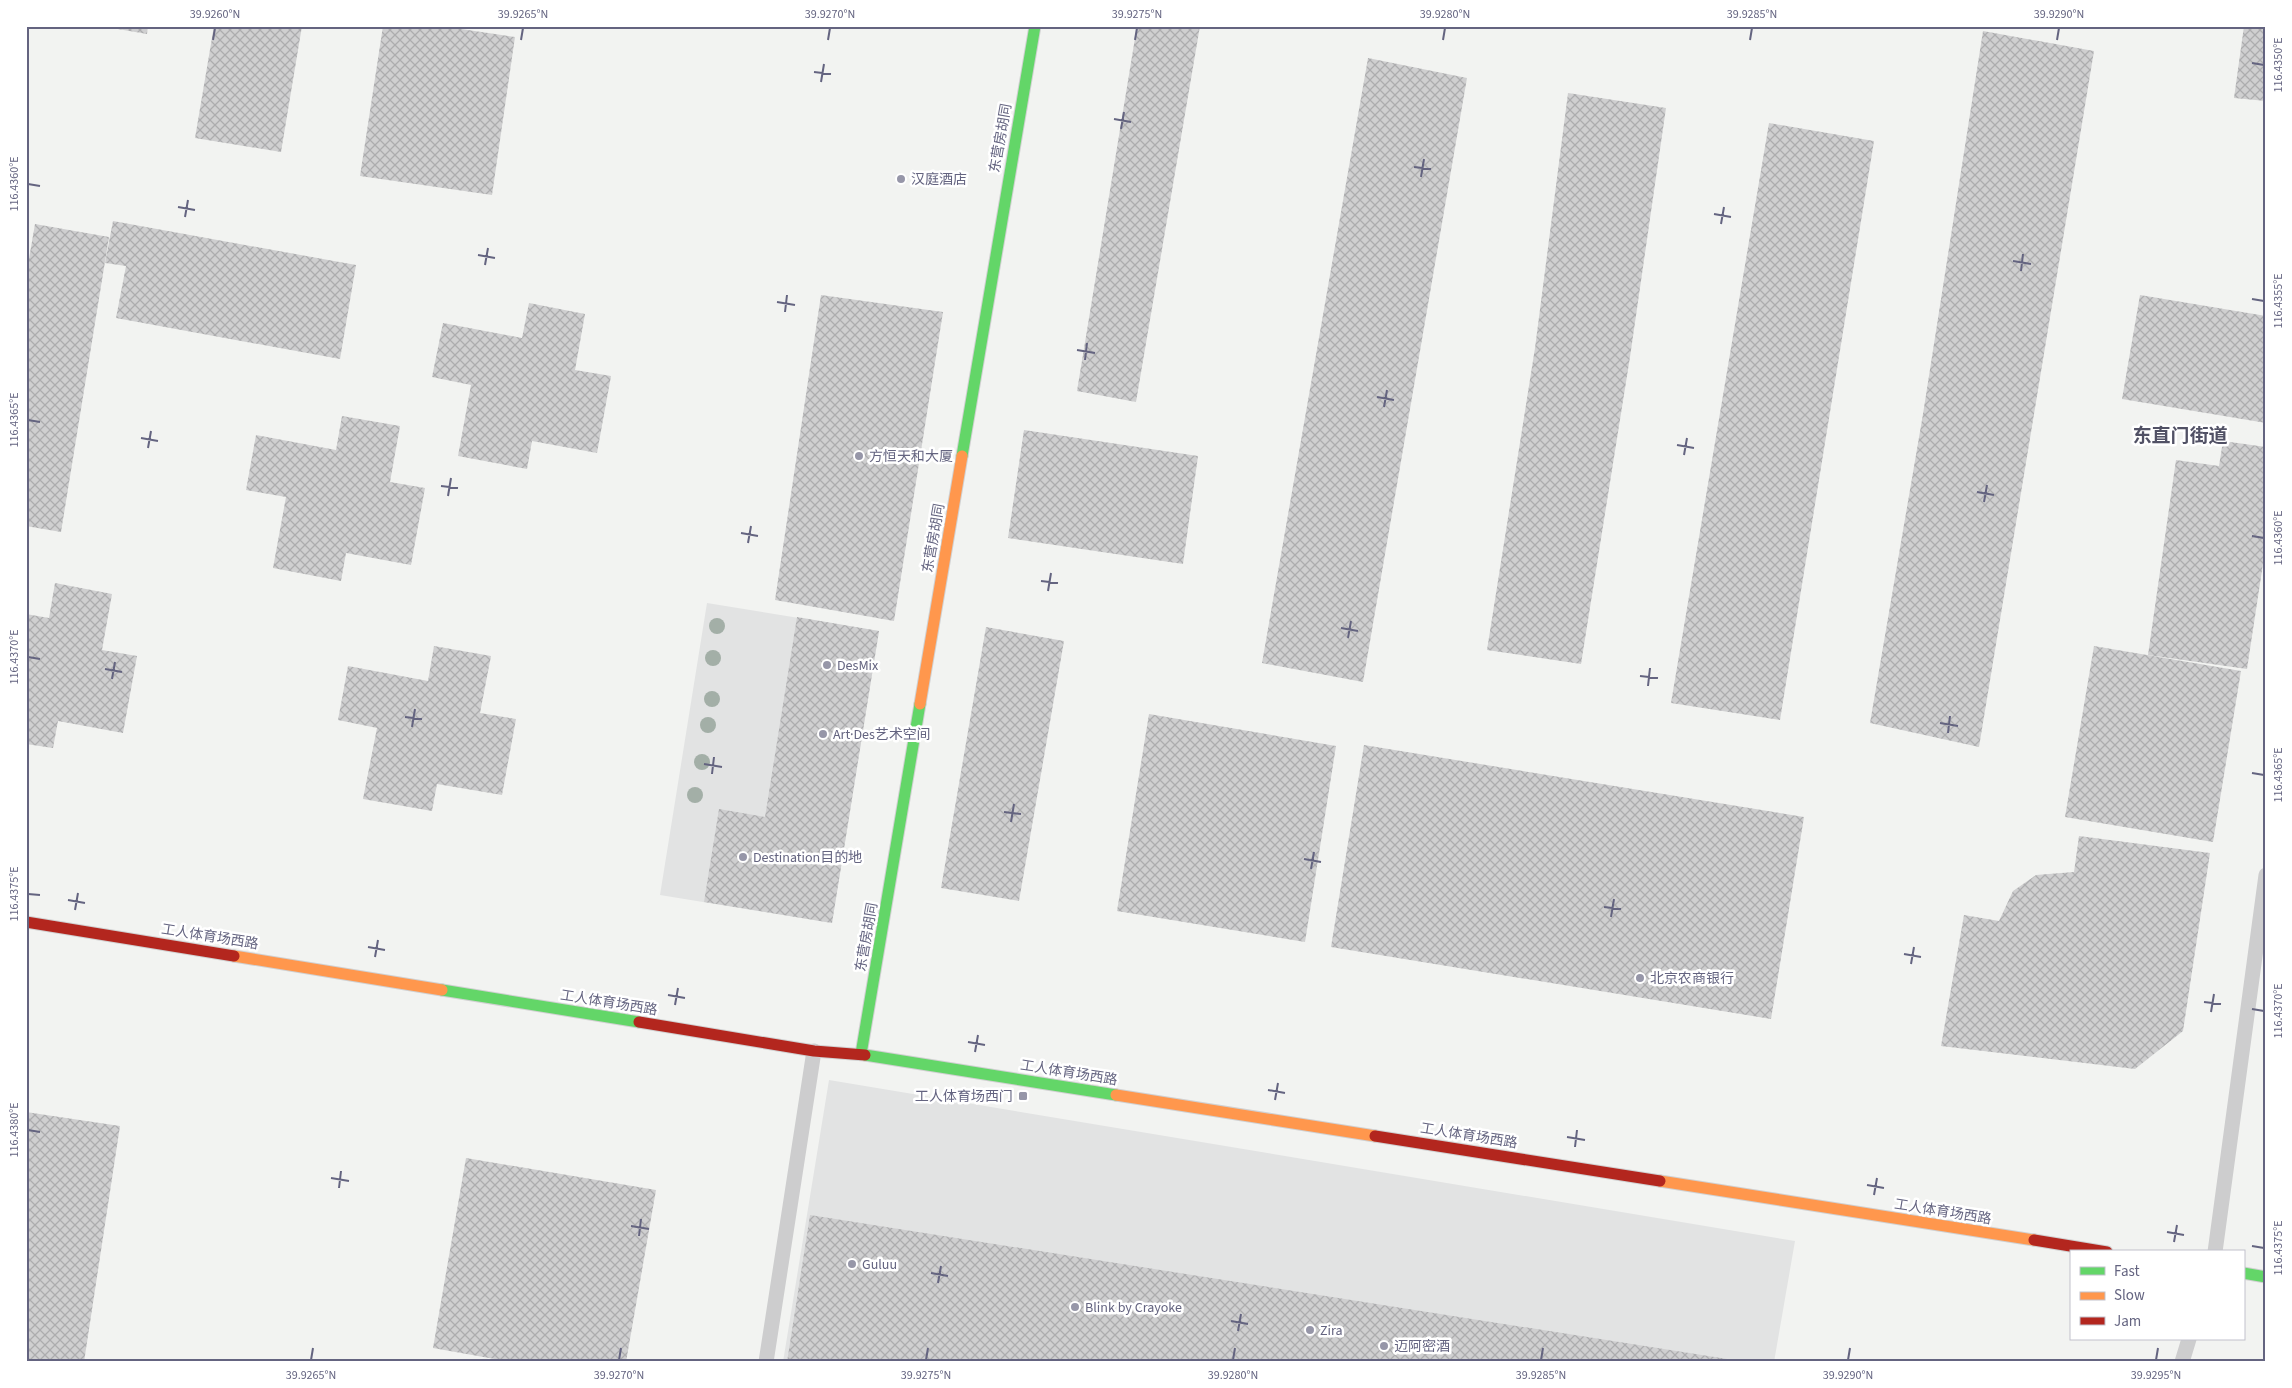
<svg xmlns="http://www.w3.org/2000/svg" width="2292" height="1388" viewBox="0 0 2292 1388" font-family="'Source Sans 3','Noto Sans SC',sans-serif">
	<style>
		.built { fill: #e2e3e3 }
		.building { fill: url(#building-cross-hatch) }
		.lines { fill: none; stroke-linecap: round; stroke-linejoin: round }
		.fast-casing { stroke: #d0d0d1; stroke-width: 13 }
		.slow-casing { stroke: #d0d0d1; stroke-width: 13 }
		.jam-casing { stroke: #d0d0d1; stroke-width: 13 }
		.lane { stroke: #cdcdce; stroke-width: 15 }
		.fast { stroke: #63d668; stroke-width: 11 }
		.slow { stroke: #ff974d; stroke-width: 11 }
		.jam { stroke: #b3261e; stroke-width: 11 }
		.tree { fill: #a3afa7 }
		.ticks { fill: none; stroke: #646480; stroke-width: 2 }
		.poi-dot { fill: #9696a8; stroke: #fff; stroke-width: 2 }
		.labels { text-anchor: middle; stroke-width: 5; stroke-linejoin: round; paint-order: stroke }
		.street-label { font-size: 14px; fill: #646480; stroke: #fff }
		.poi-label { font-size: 14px; fill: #646480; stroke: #fff; text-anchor: start }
		.district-label { font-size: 19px; font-weight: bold; fill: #515165; stroke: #fff }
		.neatline { fill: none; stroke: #646480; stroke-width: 2 }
		.ticks-label { font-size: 12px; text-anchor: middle; fill: #646480 }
	</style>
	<defs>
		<pattern id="building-cross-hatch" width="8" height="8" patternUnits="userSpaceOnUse" patternTransform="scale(1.25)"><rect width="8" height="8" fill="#cfcfd0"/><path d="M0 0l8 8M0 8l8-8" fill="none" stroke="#acacae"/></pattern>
	</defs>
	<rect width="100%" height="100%" fill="#f2f3f1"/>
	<path class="built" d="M707,603L879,631L832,923L660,895Z
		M829,1080L1795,1241L1774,1362H783Z"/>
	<path class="building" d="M100,26H148L147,34Z
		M214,26H302L281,152L195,138Z
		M383,26H441L515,37L492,195L360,176Z
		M1137,26H1200L1136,402L1077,391Z
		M2244,26H2266V101L2234,98Z
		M1983,31L2094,51L1979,747L1870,723L1923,414Z
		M1368,58L1467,78L1363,682L1262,663Z
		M1568,93L1666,108L1630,357L1581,664L1487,650L1535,348Z
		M1769,123L1874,141L1780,720L1671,703Z
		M113,221L356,265L340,359L116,318L126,266L105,263Z
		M35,224L109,237L61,532L26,526V276Z
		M821,295L943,312L894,621L775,600Z
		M2140,295L2266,316V423L2122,399Z
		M529,303L585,314L575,370L611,376L597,453L532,441L527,469L458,456L471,385L432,377L443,323L522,338Z
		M342,416L400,426L390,482L425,488L411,565L346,553L341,581L273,568L286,497L246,490L256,435L336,450Z
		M1024,430L1198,456L1183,564L1008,538Z
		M2223,441L2266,447V544L2247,669L2148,655L2176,460L2219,466Z
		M55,583L112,594L102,650L137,656L123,733L58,721L53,748L26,744V614L49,618Z
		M797,617L879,631L832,923L704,902L719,809L765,817Z
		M986,627L1064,641L1019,901L941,888Z
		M434,646L491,656L480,713L516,719L502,795L437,784L432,811L363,799L377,728L338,720L348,666L428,681Z
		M2094,646L2241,671L2213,842L2065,817Z
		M1149,714L1336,746L1305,942L1117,911Z
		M1364,745L1804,817L1771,1019L1331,947Z
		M2079,836L2210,853L2183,1031L2135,1069L1941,1046L1964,915L1999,921L2013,891L2036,875L2074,872Z
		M26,1112L120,1126L84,1362H26Z
		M466,1158L656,1190L626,1362H512L433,1348Z
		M810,1215L1740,1361V1362H787Z"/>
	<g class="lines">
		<defs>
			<path id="fast" d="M962,456L1035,26
				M442,990L639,1022
				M861,1054L920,704
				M865,1055L1116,1095
				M2243,1273L2266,1277"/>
			<path id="slow" d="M920,704L962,456
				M234,956L442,990
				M1116,1095L1375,1136
				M1660,1181L2034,1240"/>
			<path id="jam" d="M26,922L234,956
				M639,1022L814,1051L865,1055
				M1375,1136L1660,1181
				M2034,1240L2107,1252"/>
		</defs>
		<use href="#fast" class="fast-casing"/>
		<use href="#slow" class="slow-casing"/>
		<use href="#jam" class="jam-casing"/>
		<path class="lane" d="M2215,1252L2266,875
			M766,1362L814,1051
			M2182,1362L2189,1339"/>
		<use href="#fast" class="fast"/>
		<use href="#slow" class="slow"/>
		<use href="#jam" class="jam"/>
	</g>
	<g class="tree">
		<circle cx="717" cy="626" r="8"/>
		<circle cx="713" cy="658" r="8"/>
		<circle cx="712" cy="699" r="8"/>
		<circle cx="708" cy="725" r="8"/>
		<circle cx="702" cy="762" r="8"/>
		<circle cx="695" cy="795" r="8"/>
	</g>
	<path class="ticks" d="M213,40L215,28M521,40L523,28M828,40L830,28M1135,40L1137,28M1443,40L1445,28M1750,40L1752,28M2057,40L2059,28M2252,63L2264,65M814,72L831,74M821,82L824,64M1114,119L1131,122M1121,129L1124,112M1414,167L1431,169M1421,177L1424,159M28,184L40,186M178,207L195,210M1714,214L1731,217M185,217L188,200M1721,224L1724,207M478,255L495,258M2013,261L2031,264M485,265L488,248M2021,271L2023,254M2252,299L2264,301M777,302L795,305M785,312L787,295M1077,350L1095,353M1085,360L1087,343M1377,397L1394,400M1384,407L1387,390M28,420L40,422M141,438L158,441M1677,445L1694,448M148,448L151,431M1684,455L1687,438M441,486L458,488M1977,492L1994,495M448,496L451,478M1984,502L1987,485M741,533L758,536M2252,536L2264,538M748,543L751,526M1041,581L1058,583M1048,591L1051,573M1341,628L1358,631M1348,638L1351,621M28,657L40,659M105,669L122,672M1640,676L1658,678M112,679L115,662M1648,686L1650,668M405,717L422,719M1940,723L1958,726M412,727L415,709M1948,733L1950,716M704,764L722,767M2252,773L2264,775M712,774L714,757M1004,812L1021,814M1011,822L1014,804M1304,859L1321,862M1311,869L1314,852M28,894L40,895M68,900L85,903M1604,907L1621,909M75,910L78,893M1611,917L1614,899M368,947L385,950M1904,954L1921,957M375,957L378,940M1911,964L1914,947M668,995L685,998M2204,1002L2221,1004M675,1005L678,988M2252,1009L2264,1011M2211,1012L2214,994M968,1042L985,1045M975,1052L978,1035M1268,1090L1285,1093M1275,1100L1278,1083M28,1130L40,1132M1567,1137L1585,1140M1575,1147L1577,1130M331,1178L349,1181M1867,1185L1884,1188M339,1188L341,1171M1874,1195L1877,1178M631,1226L649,1229M2167,1232L2184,1235M639,1236L641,1219M2174,1242L2177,1225M2252,1246L2264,1248M931,1273L948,1276M938,1283L941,1266M1231,1321L1248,1324M1238,1331L1241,1314M311,1360L313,1348M619,1360L621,1348M926,1360L928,1348M1233,1360L1235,1348M1541,1360L1543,1348M1848,1360L1850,1348M2156,1360L2158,1348"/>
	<g class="poi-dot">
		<circle cx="901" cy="179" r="5"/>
		<circle cx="859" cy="456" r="5"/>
		<circle cx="827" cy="665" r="5"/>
		<circle cx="823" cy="734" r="5"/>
		<circle cx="743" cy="857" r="5"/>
		<circle cx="1640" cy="978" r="5"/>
		<rect x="1018" y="1091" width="10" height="10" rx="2.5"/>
		<circle cx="852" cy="1264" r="5"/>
		<circle cx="1075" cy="1307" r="5"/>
		<circle cx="1310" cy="1330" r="5"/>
		<circle cx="1384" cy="1346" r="5"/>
	</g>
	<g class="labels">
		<g class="street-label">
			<text transform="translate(1000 138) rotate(-80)" y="5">东营房胡同</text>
			<text transform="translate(933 538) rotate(-80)" y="5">东营房胡同</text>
			<text transform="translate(210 936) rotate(9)" y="5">工人体育场西路</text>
			<text transform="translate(866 937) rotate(-80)" y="5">东营房胡同</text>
			<text transform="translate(609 1002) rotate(9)" y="5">工人体育场西路</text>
			<text transform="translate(1069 1072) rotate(9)" y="5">工人体育场西路</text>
			<text transform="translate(1469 1135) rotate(9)" y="5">工人体育场西路</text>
			<text transform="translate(1943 1211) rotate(9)" y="5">工人体育场西路</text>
		</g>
		<g class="poi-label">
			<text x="911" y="184">汉庭酒店</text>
			<text x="869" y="461">方恒天和大厦</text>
			<text x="837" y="670">DesMix</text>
			<text x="833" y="739">Art·Des艺术空间</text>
			<text x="753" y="862">Destination目的地</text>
			<text x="1650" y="983">北京农商银行</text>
			<text x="1013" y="1101" text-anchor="end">工人体育场西门</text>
			<text x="862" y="1269">Guluu</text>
			<text x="1085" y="1312">Blink by Crayoke</text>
			<text x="1320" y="1335">Zira</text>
			<text x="1394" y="1351">迈阿密酒</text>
		</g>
		<g class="district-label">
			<text x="2180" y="442">东直门街道</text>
		</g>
	</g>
	<rect width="2292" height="1388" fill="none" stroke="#ffffff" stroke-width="55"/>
	<rect x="2070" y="1250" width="175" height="90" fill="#ffffff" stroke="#c1c1cc"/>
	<rect x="2080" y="1267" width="25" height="8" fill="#63d668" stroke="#c1c1cc"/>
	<text x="2114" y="1276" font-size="15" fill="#646480">Fast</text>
	<rect x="2080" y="1292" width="25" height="8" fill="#ff974d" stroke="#c1c1cc"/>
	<text x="2114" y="1300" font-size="15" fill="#646480">Slow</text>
	<rect x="2080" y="1317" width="25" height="8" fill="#b3261e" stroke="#c1c1cc"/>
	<text x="2114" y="1326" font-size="15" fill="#646480">Jam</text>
	<rect x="28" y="28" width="2236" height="1332" class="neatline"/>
	<g class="ticks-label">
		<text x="215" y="18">39.9260°N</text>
		<text x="523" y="18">39.9265°N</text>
		<text x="830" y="18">39.9270°N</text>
		<text x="1137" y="18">39.9275°N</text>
		<text x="1445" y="18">39.9280°N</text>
		<text x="1752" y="18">39.9285°N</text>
		<text x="2059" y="18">39.9290°N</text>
		<text transform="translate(2278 65) rotate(-90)" y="4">116.4350°E</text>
		<text transform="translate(14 184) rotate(-90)" y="4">116.4360°E</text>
		<text transform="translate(2278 301) rotate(-90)" y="4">116.4355°E</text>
		<text transform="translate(14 420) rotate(-90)" y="4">116.4365°E</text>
		<text transform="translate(2278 538) rotate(-90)" y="4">116.4360°E</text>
		<text transform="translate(14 657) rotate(-90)" y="4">116.4370°E</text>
		<text transform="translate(2278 775) rotate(-90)" y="4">116.4365°E</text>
		<text transform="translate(14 894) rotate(-90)" y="4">116.4375°E</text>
		<text transform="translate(2278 1011) rotate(-90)" y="4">116.4370°E</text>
		<text transform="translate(14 1130) rotate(-90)" y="4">116.4380°E</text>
		<text transform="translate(2278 1248) rotate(-90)" y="4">116.4375°E</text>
		<text x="311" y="1379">39.9265°N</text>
		<text x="619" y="1379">39.9270°N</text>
		<text x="926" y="1379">39.9275°N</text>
		<text x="1233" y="1379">39.9280°N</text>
		<text x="1541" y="1379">39.9285°N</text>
		<text x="1848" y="1379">39.9290°N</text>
		<text x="2156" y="1379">39.9295°N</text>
	</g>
</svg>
